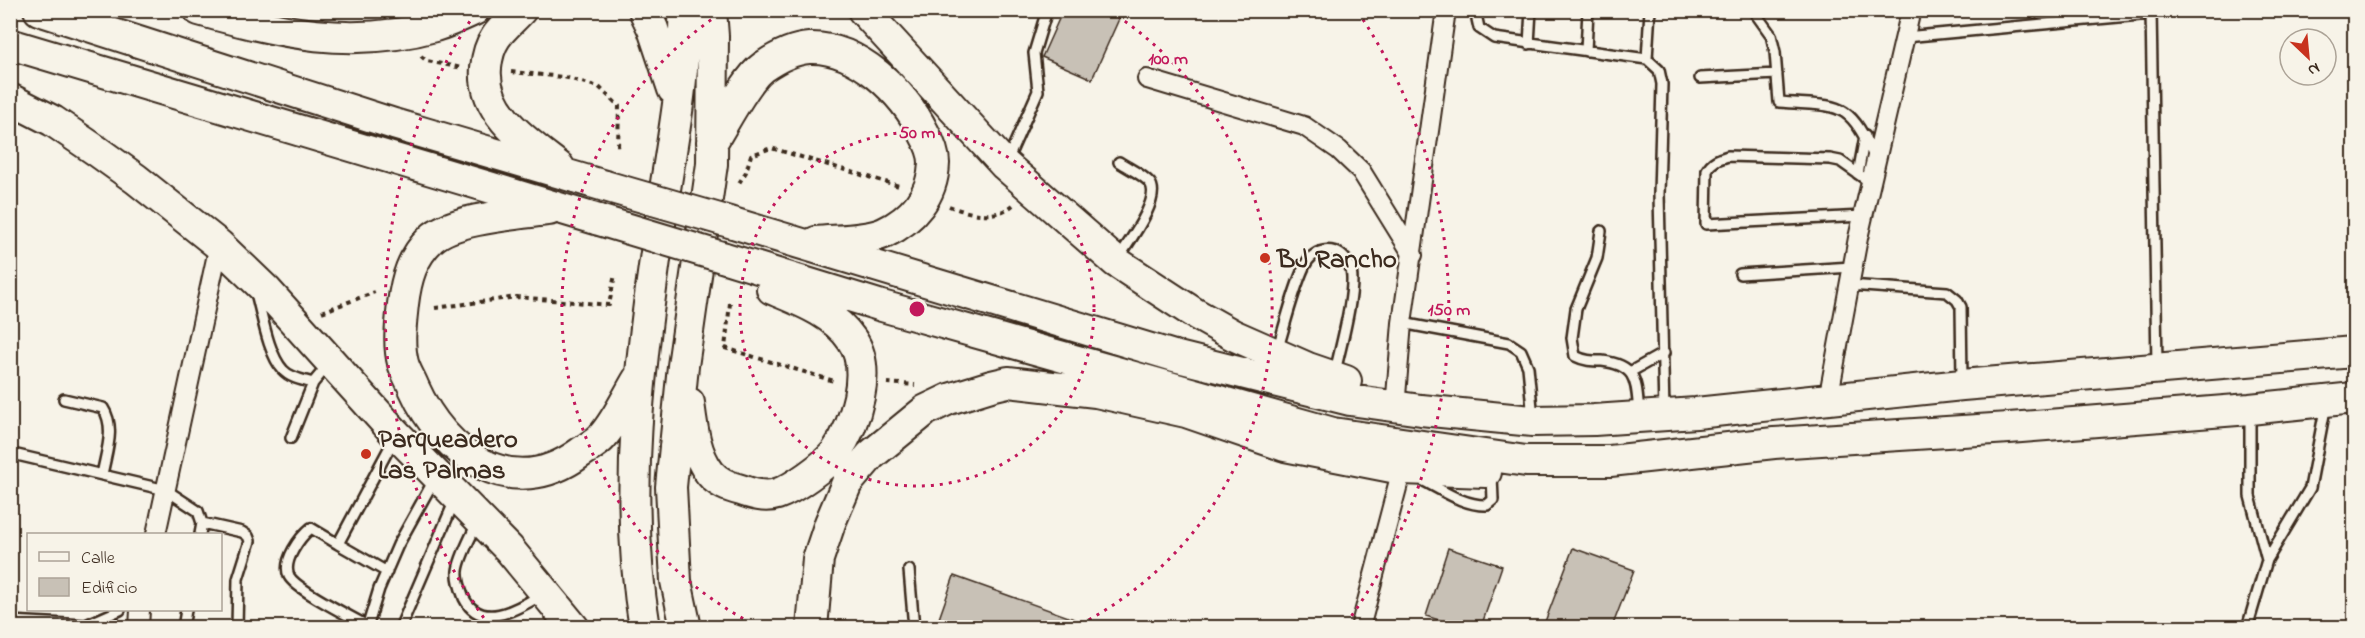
<svg xmlns="http://www.w3.org/2000/svg" width="2365" height="638" viewBox="0 0 2365 638" font-family="'Indie Flower',sans-serif">
	<style>
		.building { fill: #c8c1b6; stroke: #3b2a1e; stroke-width: 1.5 }
		.lines { fill: none; stroke-linecap: round; stroke-linejoin: round }
		.service-casing { stroke: #3b2a1e; stroke-width: 14 }
		.minor-casing { stroke: #3b2a1e; stroke-width: 22 }
		.primary-casing { stroke: #3b2a1e; stroke-width: 34 }
		.path { stroke: #3b2a1e; stroke-width: 4; stroke-dasharray: 4.5 4.5; stroke-linecap: butt }
		.service { stroke: #f7f3e8; stroke-width: 9 }
		.minor { stroke: #f7f3e8; stroke-width: 18 }
		.primary { stroke: #f7f3e8; stroke-width: 30 }
		.primary-bridge-casing { stroke: #3b2a1e; stroke-width: 34; stroke-linecap: butt }
		.primary-bridge { stroke: #f7f3e8; stroke-width: 30 }
		.ring { fill: none; stroke: #c2185b; stroke-width: 3; stroke-dasharray: 3 6 }
		.poi-dot { fill: #c8321e; stroke: #f7f3e8; stroke-width: 2 }
		.labels { text-anchor: middle; stroke-width: 4.5; stroke-linejoin: round; paint-order: stroke }
		.poi-label { font-size: 27px; font-weight: bold; fill: #3b2a1e; stroke: #f7f3e8; text-anchor: start }
		.centre { fill: #c2185b; stroke: #f7f3e8; stroke-width: 3 }
		.ring-label { font-size: 18px; text-anchor: middle; font-weight: bold; fill: #c2185b; stroke: #f7f3e8; stroke-width: 4.5; stroke-linejoin: round; paint-order: stroke }
	</style>
	<rect width="100%" height="100%" fill="#f7f3e8"/>
	<filter id="ink" filterUnits="userSpaceOnUse"><feTurbulence type="fractalNoise" baseFrequency=".0167" numOctaves="2"/><feDisplacementMap in="SourceGraphic" scale="12" xChannelSelector="R" yChannelSelector="G"/><feConvolveMatrix kernelMatrix="1 2 1 2 8 2 1 2 1" color-interpolation-filters="sRGB"/></filter>
	<g filter="url(#ink)">
		<path class="building" d="M1063,10H1123L1092,79L1042,57Z
			M1448,548L1502,566L1481,627H1461L1426,616Z
			M1573,548L1634,570L1612,627H1543Z
			M954,576L1091,625V627H936Z"/>
		<g class="lines">
			<defs>
				<path id="service" d="M1475,10L1479,28L1494,38L1647,59L1659,70L1662,84L1659,194L1664,412
					M1753,10L1771,35L1775,52L1779,102C1839,107 1848,98 1875,159
					M2151,10L2157,365
					M1905,37L2151,14
					M1529,44L1531,10
					M1586,51L1588,10
					M1647,59L1650,10
					M1700,78L1777,74
					M1007,161L1038,91L1034,53L1047,10
					M1858,174L1865,136
					M1863,216L1706,224L1707,170C1712,161 1718,159 1728,156L1830,159L1840,161L1871,183
					M1601,231L1597,258L1576,309L1572,338L1575,356C1585,361 1591,361 1602,361C1638,365 1636,383 1639,412
					M1118,259C1127,244 1162,199 1150,183C1144,175 1128,168 1119,162
					M1740,274L1852,267
					M1849,285L1947,292L1957,300L1961,307L1962,381
					M256,293C262,314 268,354 283,370C290,378 303,380 313,383L328,365
					M1402,323L1509,343L1521,351L1528,367L1533,418
					M1277,351C1285,325 1293,291 1304,267C1314,246 1340,244 1350,267C1358,285 1340,349 1335,372
					M1630,372L1664,353
					M64,399L103,408C116,428 106,452 102,475
					M2250,414V496L2267,560
					M291,438L313,383
					M13,454L166,490L198,511L202,523L200,534
					M1422,480C1442,490 1464,506 1487,505L1493,500L1492,475
					M202,523L242,532L248,536L250,541L238,579L237,628
					M477,523C472,535 459,558 458,571C457,580 461,590 464,598C481,632 519,608 541,595
					M338,544L311,528C300,537 282,561 289,576C296,590 352,617 367,626
					M909,570L914,628
					M387,572L338,544L394,439
					M10,621L86,625L120,610
					M183,628L186,610
					M367,628L379,589L398,545L434,480
					M400,628L455,500
					M2247,628L2267,560L2310,488L2326,404"/>
				<path id="minor" d="M1147,79L1304,126L1339,150L1361,171L1413,255
					M1396,396L1402,323L1446,10
					M1828,400L1858,238L1911,10
					M156,534L219,245
					M139,628L140,610
					M1360,628L1402,469"/>
				<path id="primary" d="M39,10L394,124L605,186
					M199,10C279,33 353,49 435,26C448,22 461,16 474,10
					M521,10C513,19 502,28 496,37C489,47 487,57 486,68C482,113 527,142 559,167
					M644,10L653,29L673,89
					M863,10L1005,165L1116,262L1194,313L1233,335L1308,368L1346,381
					M10,44L599,220
					M10,99L53,121L97,151L136,179L219,245L266,290L396,434L509,549L574,628
					M712,142C724,123 747,78 763,67C776,58 794,49 809,48C858,46 904,93 924,133C929,142 934,153 934,163C933,196 912,220 884,233C865,241 837,240 816,242
					M549,210C519,214 453,218 431,239C412,257 406,279 403,304C401,323 398,344 403,363C405,371 411,380 414,388C444,455 512,503 580,453C587,448 597,443 602,437C617,420 627,397 638,379
					M733,223L1174,356L1350,400L1421,410L1533,421L1594,420L1696,413L1962,385L2354,352
					M722,257L882,306L1333,433L1526,461H1610L1774,443L2009,428L2250,409L2354,398
					M689,403C692,426 695,454 710,473C718,483 729,487 741,490C752,494 765,498 777,494C793,489 826,465 836,452C855,425 873,370 852,340C834,313 801,301 772,289
					M645,628C620,485 644,338 664,196C673,136 686,72 684,10
					M686,628L676,581L671,487L683,366L712,164L713,36L711,10
					M812,628L818,559L830,523L847,483L871,455L926,410L949,399L991,386L1008,382L1096,392L1186,412L1285,446L1402,469L1486,472"/>
			</defs>
			<use href="#service" class="service-casing"/>
			<use href="#minor" class="minor-casing"/>
			<use href="#primary" class="primary-casing"/>
			<path class="path" d="M421,56L427,61L462,68
				M511,72L564,77L599,87L619,106L618,147
				M739,183L746,172L751,155L771,148L899,186
				M949,206C969,214 995,220 1013,205
				M730,303L725,348L834,381
				M435,308L517,297L609,305L615,274
				M322,312L375,292
				M887,383L915,385"/>
			<use href="#service" class="service"/>
			<use href="#minor" class="minor"/>
			<use href="#primary" class="primary"/>
			<defs>
				<path id="primary-bridge" d="M605,186L733,223
					M599,220L722,257"/>
			</defs>
			<use href="#primary-bridge" class="primary-bridge-casing"/>
			<use href="#primary-bridge" class="primary-bridge"/>
		</g>
	</g>
	<g class="ring">
		<circle cx="917" cy="309" r="177"/>
		<path d="M759 627A355 355 0 0 1 724 11M1110 11A355 355 0 0 1 1075 627"/>
		<path d="M489 625A532 532 0 0 1 476 12M1358 12A532 532 0 0 1 1345 625"/>
	</g>
	<g class="poi-dot">
		<circle cx="1265" cy="258" r="6"/>
		<circle cx="366" cy="454" r="6"/>
	</g>
	<g class="labels">
		<g class="poi-label">
			<text x="1277" y="267">BJ Rancho</text>
			<text x="378" y="447">Parqueadero<tspan x="378" dy="31">Las Palmas</tspan></text>
		</g>
	</g>
	<circle cx="917" cy="309" r="9" class="centre"/>
	<g class="ring-label">
		<text x="1168" y="64">100 m</text>
		<text x="917" y="138">50 m</text>
		<text x="1449" y="315">150 m</text>
	</g>
	<rect width="2365" height="638" fill="none" stroke="#f7f3e8" stroke-width="36"/>
	<rect x="18" y="18" width="2329" height="602" fill="none" stroke="#3b2a1e" stroke-width="2" filter="url(#ink)"/>
	<rect x="27" y="533" width="195" height="78" fill="#f7f3e8" stroke="#aca397" stroke-width="1.5"/>
	<rect x="39" y="552" width="30" height="9" fill="#f7f3e8" stroke="#aca397" stroke-width="1.5"/>
	<text x="81" y="563" font-size="18" fill="#3b2a1e">Calle</text>
	<rect x="39" y="578" width="30" height="18" fill="#c8c1b6" stroke="#aca397" stroke-width="1.5"/>
	<text x="81" y="593" font-size="18" fill="#3b2a1e">Edificio</text>
	<g transform="translate(2308 57) rotate(154)"><circle r="28" fill="#f7f3e8" stroke="#aca397" stroke-width="1.5"/>
	<path d="M0-4.5L10 22L0 15L-10 22Z" fill="#c8321e"/>
	<text y="-9" font-size="16" font-weight="bold" text-anchor="middle" fill="#3b2a1e">N</text>
	</g>
</svg>
